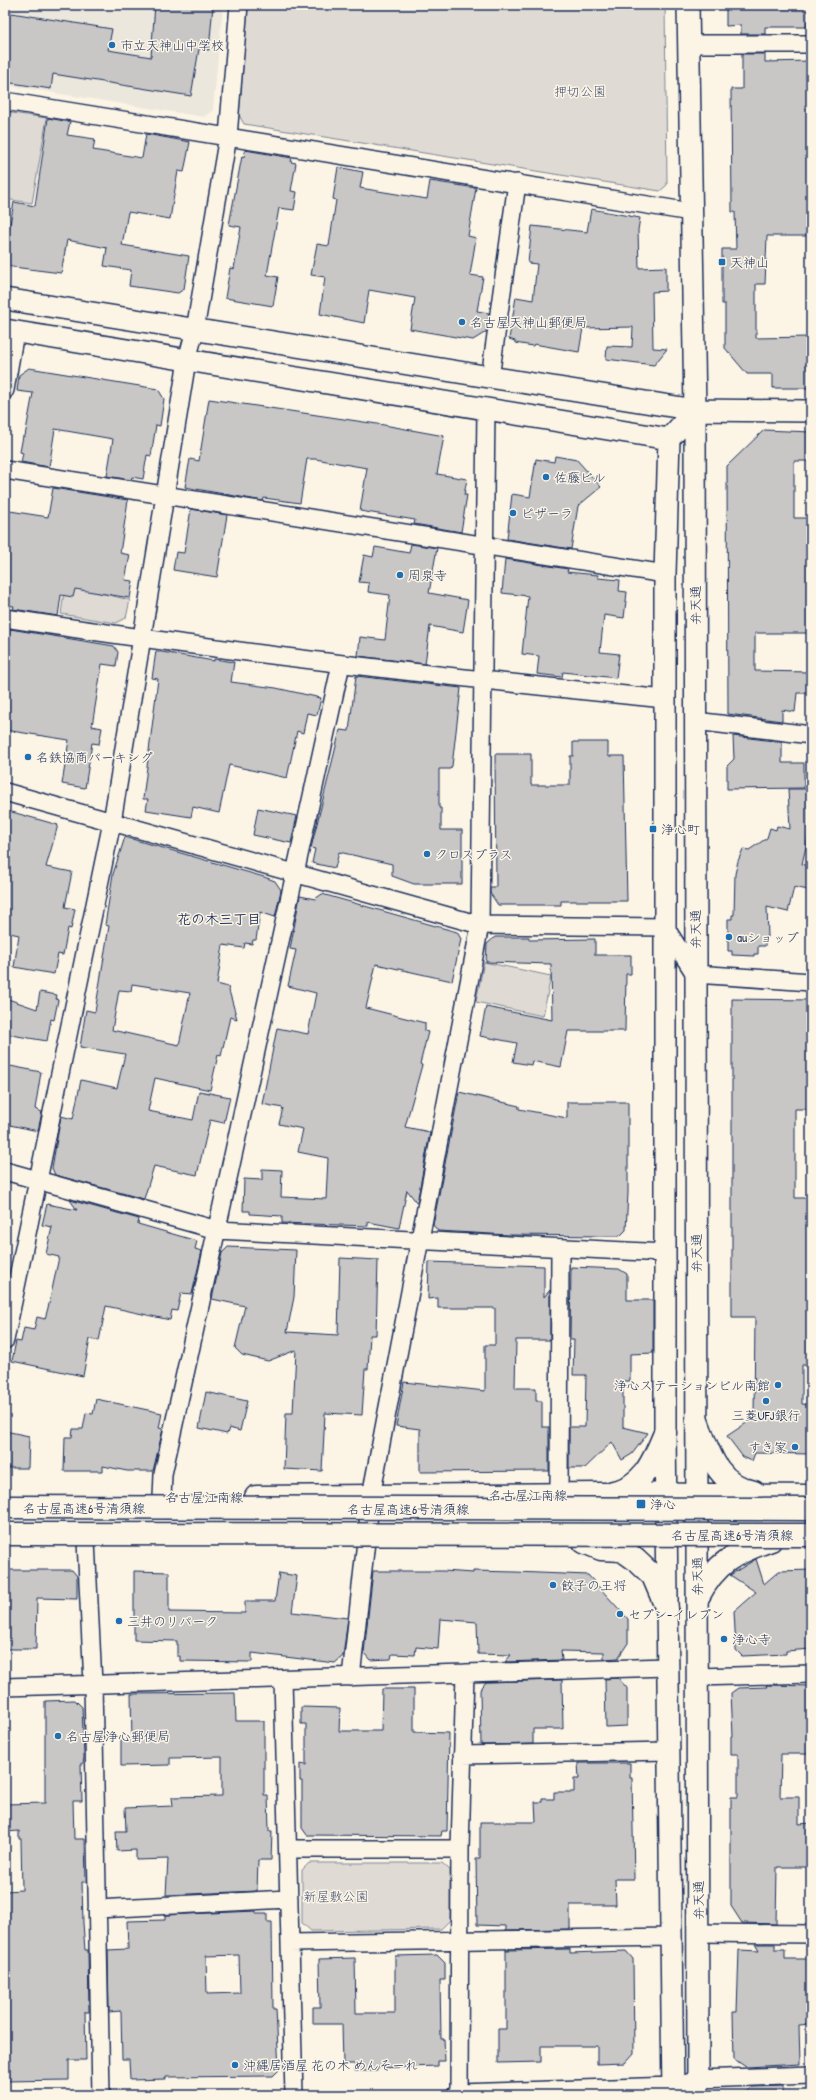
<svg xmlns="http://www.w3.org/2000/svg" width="816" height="2100" viewBox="0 0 816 2100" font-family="'Patrick Hand','Klee One',sans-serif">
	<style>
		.built { fill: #ece7dc }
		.green { fill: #dfdbd4; stroke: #7d8599 }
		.building { fill: #c8c7c6; stroke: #1b2f5e; fill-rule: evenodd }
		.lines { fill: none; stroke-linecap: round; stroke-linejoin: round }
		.minor-casing { stroke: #1b2f5e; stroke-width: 20 }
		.tertiary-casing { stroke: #1b2f5e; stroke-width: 24 }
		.primary-casing { stroke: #1b2f5e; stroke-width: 25 }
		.minor { stroke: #fcf5e5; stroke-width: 17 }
		.tertiary { stroke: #fcf5e5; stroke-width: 21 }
		.primary { stroke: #fcf5e5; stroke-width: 22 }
		.motorway-bridge-casing { stroke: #1b2f5e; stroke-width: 25; stroke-linecap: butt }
		.motorway-bridge { stroke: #fcf5e5; stroke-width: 22 }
		.poi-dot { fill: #1f6fb2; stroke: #fcf5e5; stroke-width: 1.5 }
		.labels { text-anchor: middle; stroke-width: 3; stroke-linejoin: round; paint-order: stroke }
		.poi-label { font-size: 13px; fill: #1b2f5e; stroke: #fcf5e5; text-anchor: start }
		.park-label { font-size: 13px; fill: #425176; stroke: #fcf5e5 }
		.street-label { font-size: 13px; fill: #1b2f5e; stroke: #fcf5e5 }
		.neighbourhood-label { font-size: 14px; font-weight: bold; fill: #1b2f5e; stroke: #fcf5e5 }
	</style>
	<rect width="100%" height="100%" fill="#fcf5e5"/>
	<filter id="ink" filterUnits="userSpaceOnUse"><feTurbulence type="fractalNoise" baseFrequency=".025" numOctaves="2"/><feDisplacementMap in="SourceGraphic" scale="8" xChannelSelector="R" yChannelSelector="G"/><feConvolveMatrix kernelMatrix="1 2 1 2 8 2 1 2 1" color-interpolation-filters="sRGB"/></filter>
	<g filter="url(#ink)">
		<path class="built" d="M5,5H223L213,110L204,117L5,85Z"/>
		<path class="green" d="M248,5H665L667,185L660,191L244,124L239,115Z
			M5,112L47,118L32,203L5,199Z
			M65,585L130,600L126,618L116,623L61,614Z
			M484,962L551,976L543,1016L476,1002Z
			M309,1863H442L450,1870V1920L441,1929L311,1931L302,1923V1870Z"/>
		<path class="building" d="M155,5H213L209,50L199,49L191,96L53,74L51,89L5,82V12L112,29L108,50L151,57Z
			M726,5H811V21H807V27H765V34H741V25L726,26Z
			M742,54H765V62L811,61V236H767L765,284H756V338L810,337L811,388H773V374H747L725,348V304H722V249H736L735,212H732L731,89H742Z
			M48,118L70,122L67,135L95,139L93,150L142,158L146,134L190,142L184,172L178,171L170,219L128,212L122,245L189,256L184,289L178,293L129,286L131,270L104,266L107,248L67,240L61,273L5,266V252L14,202L35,206Z
			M245,150L292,158L291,162L296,163L291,191L297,192L294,210L279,208L267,275L278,277L273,306L225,298L230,268L234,269L241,227L229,225L242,156L244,157Z
			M338,167L363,172L360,188L427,199L430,181L476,188L468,236L476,238L470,275L483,277L477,311L489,313L486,332L473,340L410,329L415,298L369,290L364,323L320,314L325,277L311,275L317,244L329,246L336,200L333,199Z
			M591,209L640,218L638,230L639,268L666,267V291L652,292L653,348L667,349L654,365L606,359L607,346L632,347L633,327L583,328L579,352L534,344L533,346L515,343V341L509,339L516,297L533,300L537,264L528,263L532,226L587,232Z
			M29,368L158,389L164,399L160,426L156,425L151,456L147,455L143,479L132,477L131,480L107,476L113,439L55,429L49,467L21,462L23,453L20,452L23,436H25L33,393L17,391L19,375Z
			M209,399L384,425L444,436L437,474L467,479L464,495H467L461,532L414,524L415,520L360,511L367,468L315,459H307L300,503L264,498L263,501L185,487L190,459L199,461Z
			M764,430L811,432V461H794V518H810L811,633H755V671L811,672V693H797L795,712L782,710V721L728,714L727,466Z
			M555,456L577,460L601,487L578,506L571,549L507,539L512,494L530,497L536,459L554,462Z
			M53,488L128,500L120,553L130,555L125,580L133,581L130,598L75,589L73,597L61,595L58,616L13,609L14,606L5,605V544L10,511L48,517Z
			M191,509L227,515L217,577L173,570L176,552L184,553Z
			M411,544L437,548L429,593L468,600L463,632L430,626L425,664L358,656L360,637L385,640L390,595L368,592L369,583L359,582L364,555L373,557L375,547L409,553Z
			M505,559L568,569L567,572L598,575V578L620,580L619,591L627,592L624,618L604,615L600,652L619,654L616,678L563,672L562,677L537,674L539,656L522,654L528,596L502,593Z
			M10,629L114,646L118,652L116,666L102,664L92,726L102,728L99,744L92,743L85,788L62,784L69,740L5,730V673Z
			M156,651L214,661V659L234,662L231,682L276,688L321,698L317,715L307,713L303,733L297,731L287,778L229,765L219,813L193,807L191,817L146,810L148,799H143L158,679L152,678Z
			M356,676L461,688L452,766L450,769H439V808H441V830H462V884H414L392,876V864L339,852L335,868L312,863L315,849L311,848L340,730L349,731Z
			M733,736L782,742V763H804V788L727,789V766L734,759Z
			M573,742H608V756H624L627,901H561V905H498L490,893V887H496L495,754H531V785H570V756H573Z
			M788,789H811V825L802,864L811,866V879L808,890L794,887L788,912L767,907L768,937H765V946H758V954H754V956L732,955V951H728V919H732V915H734L735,874L738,861L743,849L749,850L767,838L770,828L776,830L777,826L790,829Z
			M258,808L297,816L291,843L253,835Z
			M5,810L58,825L46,867L72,872L65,907L75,909L71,929L68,928L63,955L58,954L54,974L14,967L19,935L5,932Z
			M125,837L264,877L275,881L281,890L275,917L260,912L256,940H253L252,944L245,943L244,948L223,945L217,984L228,987L237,1019L230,1017L221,1056L218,1055L210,1090L155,1078L148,1111L193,1120L199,1091L230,1097L224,1123L210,1120L197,1175L154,1166L144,1199L55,1175L52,1168L61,1116L73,1119L81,1080L117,1088L125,1054L80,1047L86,1010L95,1012L109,926L105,925L113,874ZM132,984L190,993L179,1045L112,1030L119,990L131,991Z
			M322,894L457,932L461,939L452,981L376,964L366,1008L425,1023V1031L428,1032L420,1064L422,1065L405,1127L430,1132L417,1203L407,1190L399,1228L368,1222V1226L282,1223V1216L250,1214V1211H243L244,1179L262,1180V1169L282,1170L281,1197L326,1199L328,1158L298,1152L303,1129L279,1124L283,1108L262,1104L277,1028L308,1034L316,993L288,986L296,950L290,949L300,896L315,899Z
			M495,937H529V940L595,939V955H631V974H626L625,1031H568L561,1067L532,1061L531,1065L513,1062L517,1043L480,1036L486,1007L552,1020L551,964L486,962L487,944Z
			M40,992L57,995L56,999L58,1000L54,1020L51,1019L47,1041L5,1034V998L37,1009Z
			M732,999L811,1000V1109H795V1198H811V1365H802V1404L811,1405V1454L755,1453L752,1461L743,1457L727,1436L754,1418L755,1317H732Z
			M5,1065L41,1072L35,1109L42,1112L38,1131L5,1124Z
			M459,1092L519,1106V1109L567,1118V1102H628V1193L626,1230L620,1236H606L509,1235L438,1231L433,1225Z
			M70,1200L139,1219L138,1224L197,1241L195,1249L202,1251L192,1294L181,1293L177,1311L172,1310L170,1320L106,1306L99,1341L90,1339L83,1376L12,1361L16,1341L21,1342L24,1328L34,1330L37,1317L45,1319L49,1304L59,1257L46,1254L52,1227L42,1225L47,1204L77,1210Z
			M228,1247L296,1250L294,1297L287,1332L338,1335L340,1258L378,1260L376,1335H370L368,1369H365L362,1415L325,1413L322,1471L284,1469L286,1413H293L296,1350L268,1361L242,1355L235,1348L245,1306L212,1299L222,1253Z
			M429,1262L544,1266V1297L550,1290V1340H516L515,1388H536V1401H542V1427H549V1471L420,1472V1429L396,1426L404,1382L485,1391V1345H495V1308H438V1298L428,1299Z
			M571,1267L619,1269L627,1274V1300H653V1353L630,1354V1381H623V1427L648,1433L632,1454L622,1460L612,1442L585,1468H569V1427H585L586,1375H573L574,1340H570Z
			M206,1392L247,1401L240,1431L229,1428L227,1434L199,1428Z
			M96,1399L162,1413L159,1428L163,1429L153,1471H127L103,1466V1471H64L65,1437H72L73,1429H83L86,1413L93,1414Z
			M5,1431L29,1436L28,1468H5Z
			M756,1559L764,1584L779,1571L811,1570V1649L786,1651V1654L742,1656L736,1650L734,1611L756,1592L730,1575Z
			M5,1570H72L77,1576V1599L37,1598L36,1649H5Z
			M134,1571L169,1572V1612L245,1613V1601H275L279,1573L297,1576L292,1612L348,1618L343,1656L335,1663L252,1653V1662L180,1661V1656H177V1641L134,1640Z
			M373,1571H443L473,1573V1571L515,1572L588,1575L628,1619V1643L618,1658L604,1659V1652L561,1651L562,1660L505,1662L511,1655L478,1654L477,1622L440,1619L438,1649L416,1647L415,1655L392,1654L391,1659L370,1660L364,1653Z
			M618,1678L627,1688V1726L606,1727L605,1679Z
			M562,1680L563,1729H533V1744L481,1745L480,1690L486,1682Z
			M766,1685L811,1686L809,1754H781L780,1797H799V1824L811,1823V1867H777L776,1924L742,1923L731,1906V1797H738V1754H731V1736H733L731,1693L738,1688L768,1687Z
			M382,1689H414V1732L449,1733L447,1831H442L441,1836L307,1835L302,1828V1781H300V1764L306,1765V1724H301V1707L340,1708L339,1731H381Z
			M235,1693L236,1721H264V1795H268L269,1831H272L271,1860H258L257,1891L166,1895L168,1859L136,1860V1850L117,1851L116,1831H126L125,1808L173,1806L172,1797L222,1796V1757L170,1758V1765L121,1766V1740H132L131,1694Z
			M75,1700L82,1707L84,1757L83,1764H81L82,1801H73L74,1839H85L86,1882H82L83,1923L85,1950H88L89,2012H85L86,2060H69V2080L5,2081V1891L22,1890L21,1839H19V1831L5,1832V1804L45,1803V1701Z
			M578,1763H630V1778H632L634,1879H615L616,1905H570V1929L506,1930V1926L477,1925L476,1858H480V1822H536L535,1802H542V1799H554V1792H574V1779H579Z
			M256,1911V1914H267V1922H272L273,2009H276L279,2070L273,2076L166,2077V2079L130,2080L129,2059H122L121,2011L109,2012L108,1950L128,1949L127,1921L165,1920V1915ZM239,1955L240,1993L207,1994L206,1956Z
			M755,1944H775V1949H785V1959H811V2024L799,2025L800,2064L746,2067L734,2059L733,2012H737L739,1950L759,1951Z
			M570,1949V1953L626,1951L633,1959L634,2053L625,2063L597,2064V2046H541V2062L498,2063V2029H506V1950Z
			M437,1955L445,1963V1980H440L441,2039H444L445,2061H438V2066L377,2068V2071H355V2064H343L342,2024H313V2007H320L319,1959L355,1958L356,2013H395V1956Z
			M783,2086V2095H742L752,2087Z"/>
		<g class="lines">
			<defs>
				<path id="minor" d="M688,44H811
					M5,101L691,212
					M490,378L517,183
					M5,390L15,332
					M5,470L665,574
					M5,618C224,652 444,677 665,699
					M695,721L811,735
					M5,792L480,925L665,927L695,974L811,982
					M5,1171L217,1230L665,1253
					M5,1340L112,822L187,360L195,330L228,136L239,5
					M559,1495L560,1248
					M162,1498L163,1474L341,664
					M86,1541L93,1684L101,2095
					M351,1677L371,1496L480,925L486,409
					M698,1677L811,1674
					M283,1679L294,2095
					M5,1687L667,1667
					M462,1755L669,1751
					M288,1849H460
					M97,1909L289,1899
					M698,1933L811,1934
					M290,1943L671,1937
					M673,2088L698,2079L811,2075
					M459,2095L460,1849L465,1673"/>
				<path id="tertiary" d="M688,5L695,410L698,2095
					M5,299L695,410L811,411
					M5,330L669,439
					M458,2095L673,2088
					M673,2095L665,1433V574L669,439L695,410"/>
				<path id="primary" d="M697,1421C709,1452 716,1484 754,1492
					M613,1492C644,1487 654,1459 665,1433
					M256,1497L603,1494L811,1496
					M584,1542L601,1549L622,1550L636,1560L653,1576L667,1609
					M698,1597C716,1562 735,1553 771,1540"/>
			</defs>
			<use href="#minor" class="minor-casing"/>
			<use href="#tertiary" class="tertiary-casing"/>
			<use href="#primary" class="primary-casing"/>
			<use href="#minor" class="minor"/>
			<use href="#tertiary" class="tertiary"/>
			<use href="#primary" class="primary"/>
			<defs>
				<path id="motorway-bridge" d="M5,1507L811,1509
					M5,1534L811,1535"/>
			</defs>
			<use href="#motorway-bridge" class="motorway-bridge-casing"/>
			<use href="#motorway-bridge" class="motorway-bridge"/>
		</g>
	</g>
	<g class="poi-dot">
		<circle cx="112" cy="45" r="4"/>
		<rect x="718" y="258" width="8" height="8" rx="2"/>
		<circle cx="462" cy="322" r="4"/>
		<circle cx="546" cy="477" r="4"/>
		<circle cx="513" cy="513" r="4"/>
		<circle cx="400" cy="575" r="4"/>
		<circle cx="28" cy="757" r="4"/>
		<rect x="649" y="825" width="8" height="8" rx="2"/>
		<circle cx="427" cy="854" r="4"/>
		<circle cx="729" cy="937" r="4"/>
		<circle cx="778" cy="1385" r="4"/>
		<circle cx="766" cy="1401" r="4"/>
		<circle cx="795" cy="1447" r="4"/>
		<rect x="636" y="1499" width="10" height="10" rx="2"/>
		<circle cx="553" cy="1585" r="4"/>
		<circle cx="620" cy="1614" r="4"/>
		<circle cx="119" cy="1621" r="4"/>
		<circle cx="724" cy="1639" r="4"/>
		<circle cx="58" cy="1736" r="4"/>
		<circle cx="235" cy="2065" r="4"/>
	</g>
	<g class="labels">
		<g class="poi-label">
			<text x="120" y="50">市立天神山中学校</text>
			<text x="730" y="267">天神山</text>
			<text x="470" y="327">名古屋天神山郵便局</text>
			<text x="554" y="482">佐藤ビル</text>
			<text x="521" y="518">ピザーラ</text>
			<text x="408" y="580">周泉寺</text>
			<text x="36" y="762">名鉄協商パーキング</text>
			<text x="661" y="834">浄心町</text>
			<text x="435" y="859">クロスプラス</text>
			<text x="737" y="942">auショップ</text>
			<text x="770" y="1390" text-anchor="end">浄心ステーションビル南館</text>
			<text x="766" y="1420" text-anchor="middle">三菱UFJ銀行</text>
			<text x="787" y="1452" text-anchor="end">すき家</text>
			<text x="650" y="1509">浄心</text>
			<text x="561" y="1590">餃子の王将</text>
			<text x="628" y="1619">セブン-イレブン</text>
			<text x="127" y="1626">三井のリパーク</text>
			<text x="732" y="1644">浄心寺</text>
			<text x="66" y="1741">名古屋浄心郵便局</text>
			<text x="243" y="2070">沖縄居酒屋 花の木 めんそーれ</text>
		</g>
		<g class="park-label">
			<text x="580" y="96">押切公園</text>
			<text x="336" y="1901">新屋敷公園</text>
		</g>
		<g class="street-label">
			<text transform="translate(695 605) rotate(-90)" y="5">弁天通</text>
			<text transform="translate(695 929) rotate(-90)" y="5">弁天通</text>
			<text transform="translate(696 1253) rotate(-90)" y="5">弁天通</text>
			<text x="528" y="1500">名古屋江南線</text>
			<text x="204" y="1502">名古屋江南線</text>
			<text x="84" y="1513">名古屋高速6号清須線</text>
			<text x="408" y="1514">名古屋高速6号清須線</text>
			<text x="732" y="1540">名古屋高速6号清須線</text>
			<text transform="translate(697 1576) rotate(-91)" y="5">弁天通</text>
			<text transform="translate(698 1900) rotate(-90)" y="5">弁天通</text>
		</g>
		<g class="neighbourhood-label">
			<text x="219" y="924">花の木三丁目</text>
		</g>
	</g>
	<rect width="816" height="2100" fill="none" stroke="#fcf5e5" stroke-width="20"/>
	<rect x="10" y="10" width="796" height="2080" fill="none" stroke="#1b2f5e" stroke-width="1.5" filter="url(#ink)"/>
</svg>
